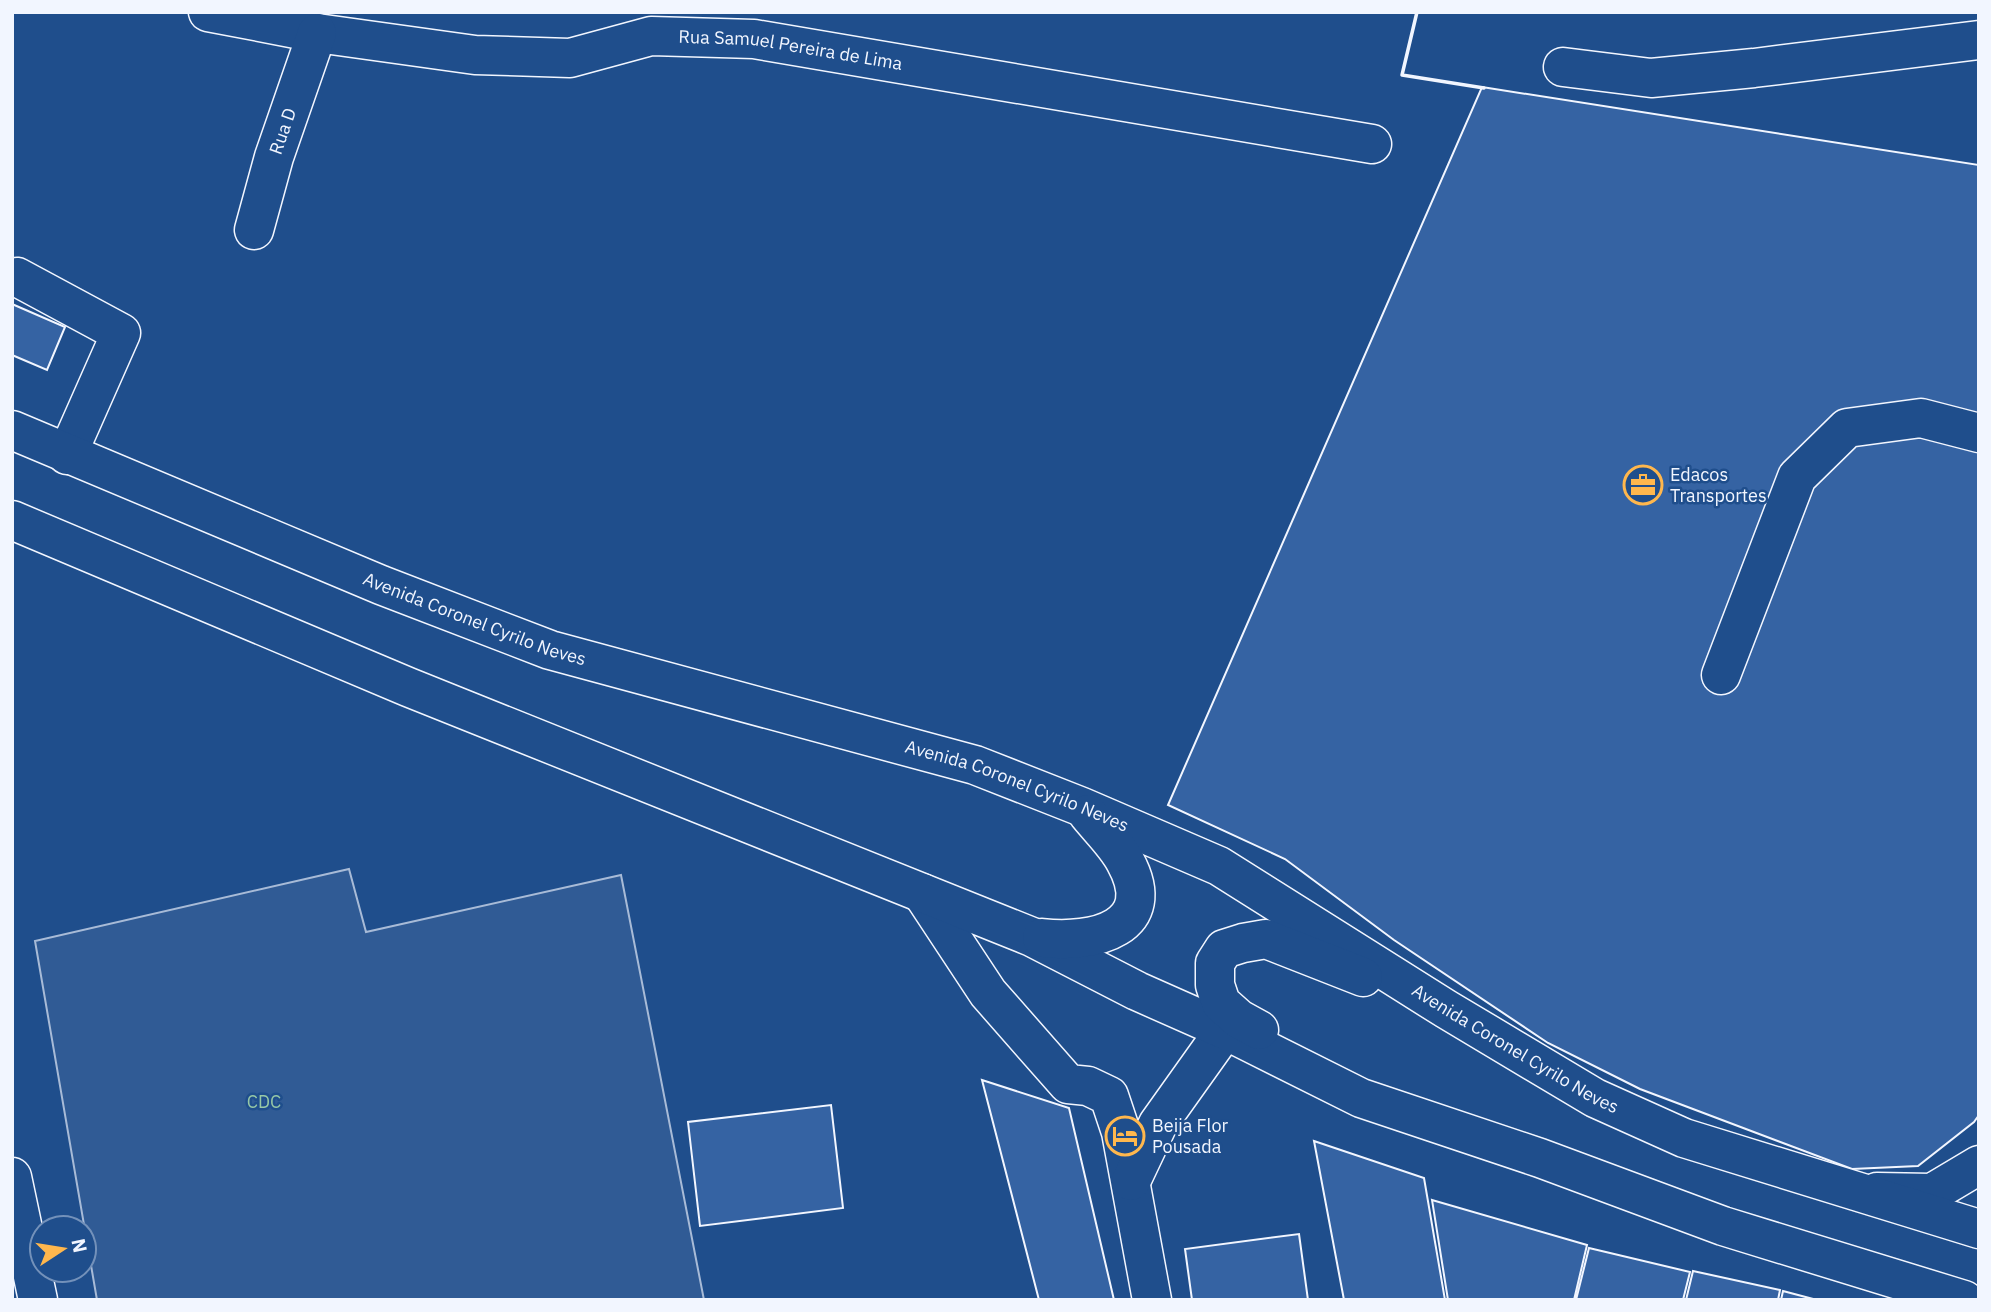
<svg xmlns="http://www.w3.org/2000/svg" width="1991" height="1312" viewBox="0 0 1991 1312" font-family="'IBM Plex Sans',sans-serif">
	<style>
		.built { fill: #305b95; stroke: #a8bbd7; stroke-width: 2 }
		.building { fill: #3563a3; stroke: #f2f6ff; stroke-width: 2 }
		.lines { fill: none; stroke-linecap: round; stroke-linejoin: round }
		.minor-casing { stroke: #f2f6ff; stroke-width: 41 }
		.highway-casing { stroke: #f2f6ff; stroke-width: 41 }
		.minor { stroke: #1f4e8c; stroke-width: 38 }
		.highway { stroke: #1f4e8c; stroke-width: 38 }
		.wall { stroke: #f2f6ff; stroke-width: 3.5 }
		.labels { text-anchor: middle; stroke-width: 5; stroke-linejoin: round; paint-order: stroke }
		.street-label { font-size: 18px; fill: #f2f6ff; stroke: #1f4e8c }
		.poi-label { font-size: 18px; fill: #f2f6ff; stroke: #1f4e8c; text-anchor: start }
		.park-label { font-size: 18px; fill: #97c8a6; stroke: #1f4e8c }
	</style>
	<rect width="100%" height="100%" fill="#1f4e8c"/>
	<path class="built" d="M349,869L366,932L621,875L704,1300H97L35,941Z"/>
	<path class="building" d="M1482,87L1979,165V1115L1974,1122L1918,1166L1852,1169L1640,1089L1548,1043L1394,940L1285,859L1168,805Z
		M12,304L65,327L47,370L12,355Z
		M982,1080L1069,1108L1114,1300H1039Z
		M831,1105L843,1208L700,1226L688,1122Z
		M1314,1141L1424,1178L1445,1300H1344Z
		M1432,1200L1587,1245L1574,1300H1448Z
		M1299,1234L1308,1300H1192L1185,1249Z
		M1589,1248L1690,1272L1683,1300H1576Z
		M1693,1271L1780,1290L1778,1300H1686Z
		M1783,1291L1817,1300H1781Z"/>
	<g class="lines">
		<defs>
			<g id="minor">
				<path id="s1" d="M208,12L317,33L475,55L570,58L651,36L754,39L1372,144"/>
				<path d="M1563,67L1651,78L1754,68L1979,40"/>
				<path id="s2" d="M254,230L274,157L317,33"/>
				<path d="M17,277L121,333L67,455"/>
				<path d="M1721,675L1797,477L1847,428L1921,418L1979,433"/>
				<path d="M922,893L988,993L1068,1084L1088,1086L1109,1096L1121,1132L1152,1300"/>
				<path d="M12,1177L38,1300"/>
				<path d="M1131,1181L1158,1124L1225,1030"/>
				<path d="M1877,1192L1932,1193L1979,1165"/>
			</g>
			<g id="highway">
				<path id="s3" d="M12,430L381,585L550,650L975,765L1082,807L1219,866L1446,1009L1595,1098L1684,1138L1979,1229"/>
				<path d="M12,520L408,687L1032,937L1137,991L1225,1030L1361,1098L1540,1158L1723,1226L1964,1300"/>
				<path d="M1042,938C1093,944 1162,928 1125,861C1116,844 1100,829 1088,814"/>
				<path d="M1259,1030L1239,1019L1221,1003L1215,985V963L1224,949L1243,943L1266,939L1363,977"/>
			</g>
		</defs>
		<use href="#minor" class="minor-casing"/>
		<use href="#highway" class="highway-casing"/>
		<use href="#minor" class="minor"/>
		<use href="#highway" class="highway"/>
		<path class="wall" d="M1417,12L1402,75L1484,88"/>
	</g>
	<defs>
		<symbol id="office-ring" viewBox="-11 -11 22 22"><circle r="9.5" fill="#1f4e8c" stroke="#ffb74d" stroke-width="1.5"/><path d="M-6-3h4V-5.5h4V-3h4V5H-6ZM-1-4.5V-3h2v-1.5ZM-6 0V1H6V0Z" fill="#ffb74d"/></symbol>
		<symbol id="hotel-ring" viewBox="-11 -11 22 22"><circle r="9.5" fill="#1f4e8c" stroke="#ffb74d" stroke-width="1.5"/><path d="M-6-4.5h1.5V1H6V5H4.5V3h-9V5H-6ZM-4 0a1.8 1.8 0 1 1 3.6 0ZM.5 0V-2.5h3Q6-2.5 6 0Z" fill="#ffb74d"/></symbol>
	</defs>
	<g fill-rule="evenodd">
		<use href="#office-ring" x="1621" y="463" width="44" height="44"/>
		<use href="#hotel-ring" x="1103" y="1114" width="44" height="44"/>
	</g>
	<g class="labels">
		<g class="street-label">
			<text dy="6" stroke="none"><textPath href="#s1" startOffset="590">Rua Samuel Pereira de Lima</textPath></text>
			<text dy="6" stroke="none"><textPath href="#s2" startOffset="103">Rua D</textPath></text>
			<text dy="6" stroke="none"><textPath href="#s3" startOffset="500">Avenida Coronel Cyrilo Neves</textPath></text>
			<text dy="6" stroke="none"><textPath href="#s3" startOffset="1068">Avenida Coronel Cyrilo Neves</textPath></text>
			<text dy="6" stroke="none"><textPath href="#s3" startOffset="1634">Avenida Coronel Cyrilo Neves</textPath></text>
		</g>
		<g class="poi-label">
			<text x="1670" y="481">Edacos<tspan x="1670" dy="21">Transportes</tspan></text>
			<text x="1152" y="1132">Beija Flor<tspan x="1152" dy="21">Pousada</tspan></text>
		</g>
		<g class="park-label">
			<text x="264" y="1108">CDC</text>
		</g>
	</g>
	<rect width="1991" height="1312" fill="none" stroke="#f2f6ff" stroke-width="28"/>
	<g transform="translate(63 1249) rotate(78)"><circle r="33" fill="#1f4e8c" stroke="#7391ba" stroke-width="2"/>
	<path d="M0-5L12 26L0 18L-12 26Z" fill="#ffb74d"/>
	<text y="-10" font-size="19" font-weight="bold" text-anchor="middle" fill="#f2f6ff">N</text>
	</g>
</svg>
